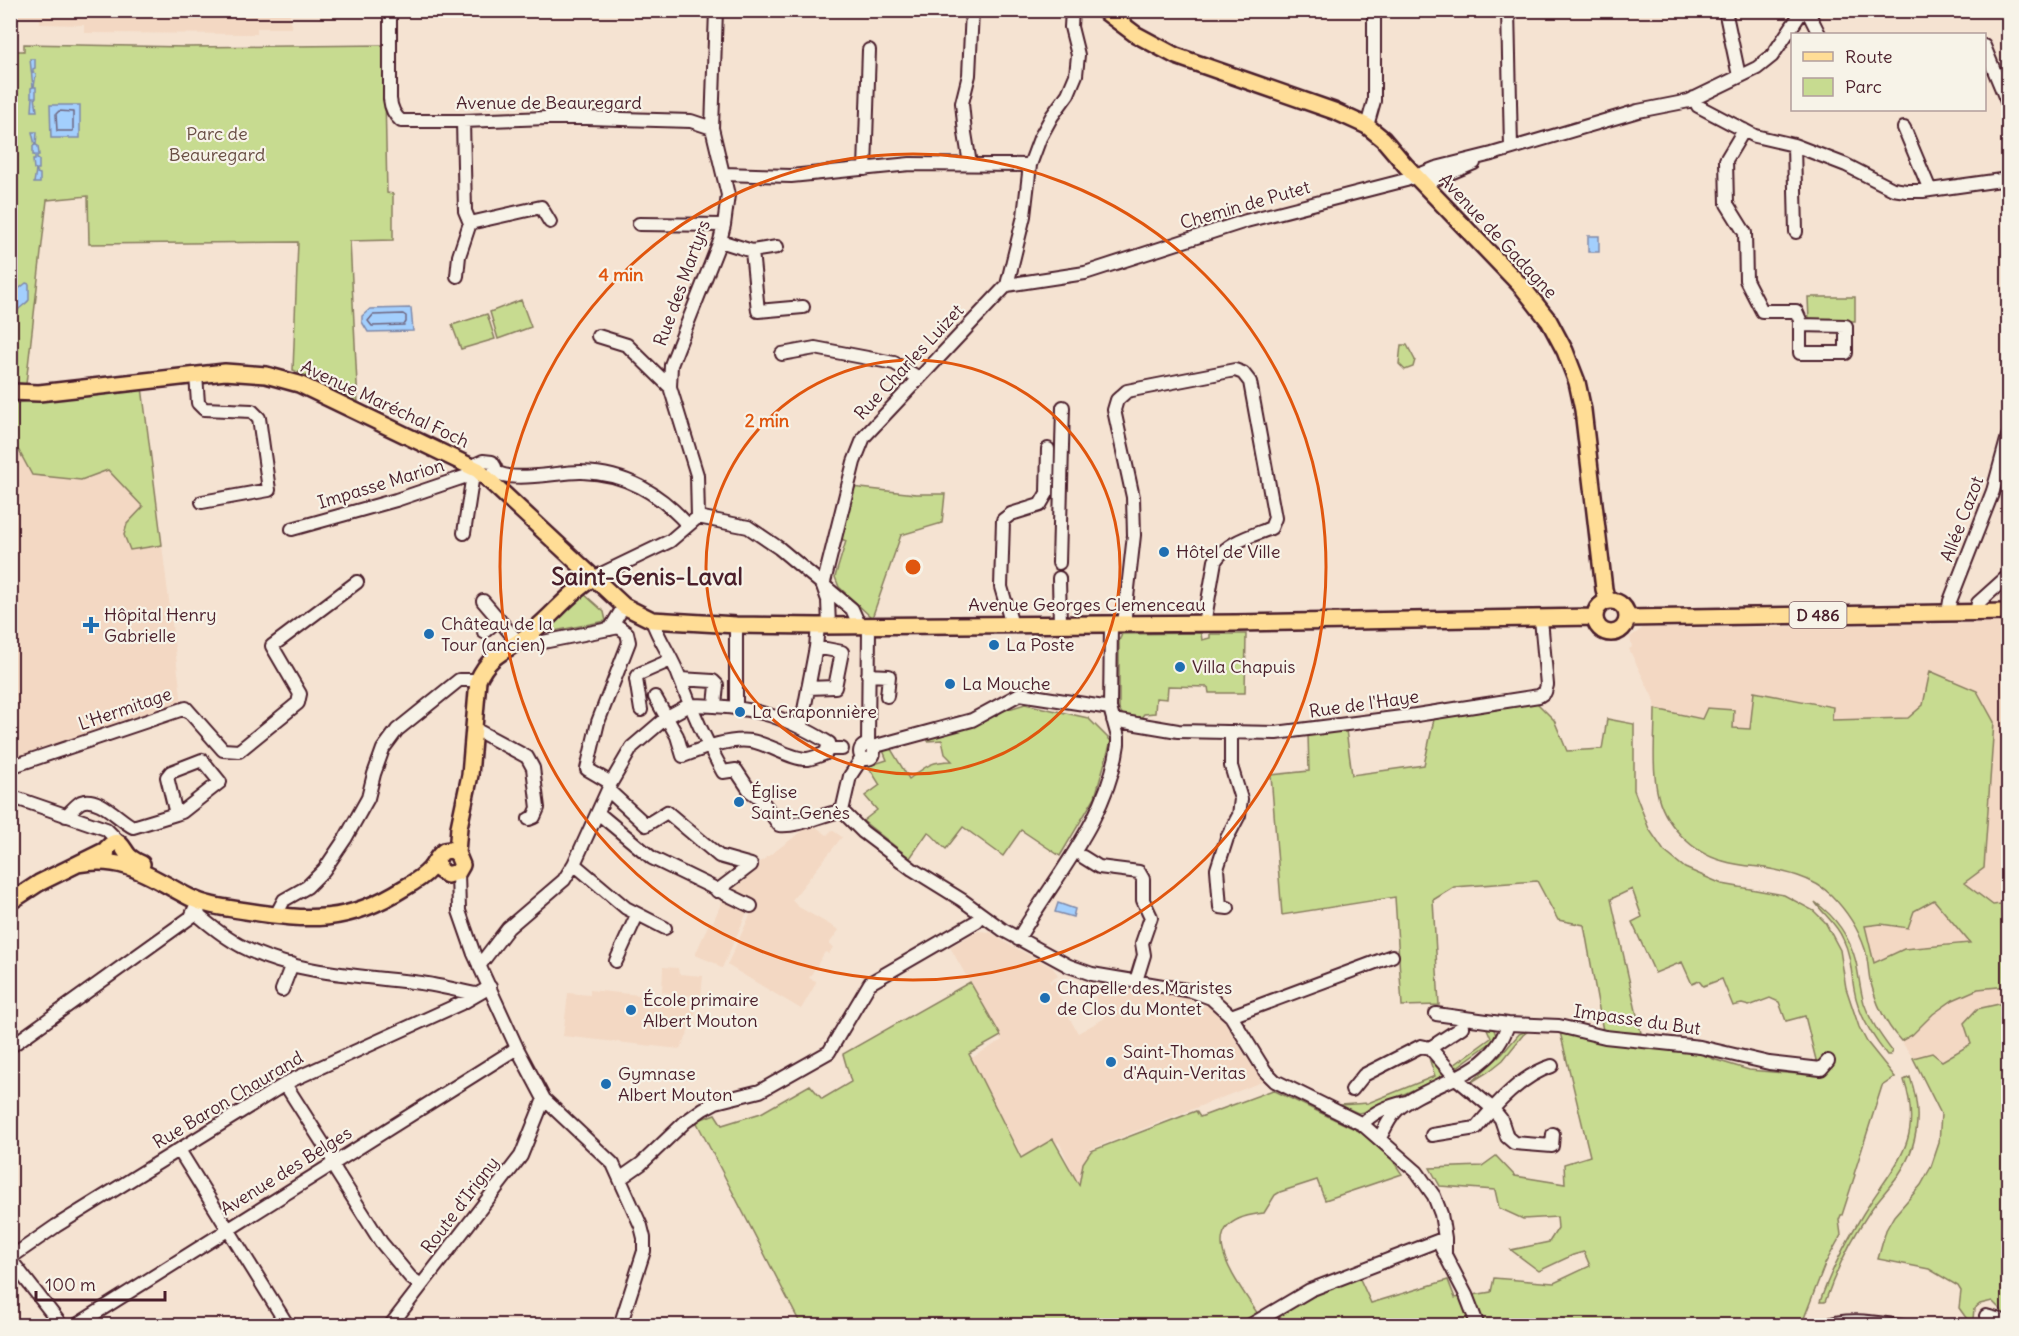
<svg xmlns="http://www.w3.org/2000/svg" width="2019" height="1336" viewBox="0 0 2019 1336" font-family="Delius,sans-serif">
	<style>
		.built { fill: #f3d8c3 }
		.green { fill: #c7db90; stroke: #887d5e; stroke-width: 1.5; fill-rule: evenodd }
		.water { fill: #a3cffd; stroke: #7f89a9; stroke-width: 1.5 }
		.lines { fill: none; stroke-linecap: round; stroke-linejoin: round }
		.shore { stroke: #6e657f; stroke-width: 1.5 }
		.minor-casing { stroke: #4a1f2b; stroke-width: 16 }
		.major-casing { stroke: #4a1f2b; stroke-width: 20 }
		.minor { stroke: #f7f3e8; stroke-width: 12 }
		.major { stroke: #ffdd96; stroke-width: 15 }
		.ring { fill: none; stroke: #e0560e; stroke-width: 3 }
		.poi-dot { fill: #1f6fb2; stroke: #f7f3e8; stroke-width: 2 }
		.labels { text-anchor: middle; stroke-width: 4.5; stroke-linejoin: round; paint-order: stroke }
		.shield { fill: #f7f3e8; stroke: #7e5f64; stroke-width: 1.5 }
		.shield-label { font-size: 16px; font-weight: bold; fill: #4a1f2b }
		.street-label { font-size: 18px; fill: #4a1f2b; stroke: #f7f3e8 }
		.park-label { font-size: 18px; fill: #694e44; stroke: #f7f3e8 }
		.poi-label { font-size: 18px; fill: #4a1f2b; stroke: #f7f3e8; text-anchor: start }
		.district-label { font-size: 24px; font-weight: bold; fill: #4a1f2b; stroke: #f7f3e8 }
		.centre { fill: #e0560e; stroke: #f7f3e8; stroke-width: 3 }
		.ring-label { font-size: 18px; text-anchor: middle; font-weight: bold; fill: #e0560e; stroke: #f7f3e8; stroke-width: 4.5; stroke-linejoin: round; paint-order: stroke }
	</style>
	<rect width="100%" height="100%" fill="#f5e3d2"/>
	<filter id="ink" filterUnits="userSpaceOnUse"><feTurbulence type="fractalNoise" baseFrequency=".0167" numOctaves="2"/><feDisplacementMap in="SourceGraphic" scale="12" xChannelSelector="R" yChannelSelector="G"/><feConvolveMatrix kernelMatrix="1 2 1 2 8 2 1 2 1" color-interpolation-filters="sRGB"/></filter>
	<g filter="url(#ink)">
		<path class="built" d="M11,10L290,11L291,28H257V34L84,33V25L40,24V18L11,17Z
			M142,387L182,704L10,762V402L15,403Z
			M2008,622V1002L1977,1009L1964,1023L1971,1043L1942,1061L1932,1053L1913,1058L1901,1041L1912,1035L1933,1014L1953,1000L1904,949L1873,963L1865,926L1880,924L1907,928L1914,911L1964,883L1923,705L1908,718L1832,720L1752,711L1751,729L1733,728L1734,711L1703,720L1655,709L1653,698L1629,649L1632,647L1630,637L1643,628L1801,627Z
			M812,824L827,835L832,830L842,837L792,900L797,906L839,930L829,944L833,947L829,954L825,952L809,978L816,981L815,985L801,1009L727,965L752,911L724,889Z
			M724,897L749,908L722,968L717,966V964L695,955L710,921L713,922Z
			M978,931L990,932L1008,944L1053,968L1058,975L1049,981L1051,984L1053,980L1057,982L1056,984L1062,991V994L1057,995L1062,1000L1060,1002L1062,1006L1064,1005V1008L1066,1012L1068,1011L1067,1014L1078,1033L1105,1018L1095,997L1106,991L1108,983L1189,997L1197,1009L1208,1005L1224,1021L1251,1065L1264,1081L1091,1149L1082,1165L1079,1179L1081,1191L1059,1142L1024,1160L970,1059L1002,1040L950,947Z
			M663,967L678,968L679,974L703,976L701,996L685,995V999L695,1000L694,1005L696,1006L695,1015H691L687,1036L680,1049L563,1036L568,993L590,995V990L649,996L650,1001L674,1003V994L662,992Z"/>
		<path class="green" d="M24,44L186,47L384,45L387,193L393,194V240L350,241L358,405L332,393L335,388L293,370L298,242L89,244L88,196L47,200L26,384L11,382V51H24Z
			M1808,297H1855V321H1809Z
			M521,300L531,327L498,339L490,312Z
			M487,314L495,339L461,349L452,325Z
			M1401,345H1407L1415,360L1413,367L1405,370L1399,364Z
			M142,387L162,545L130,550L124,535L127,524L143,507L108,470L81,480L32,475L19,451H11L10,406L14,407L15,403Z
			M851,487L916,494H945L942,523L901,535L872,618L839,587L835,577L846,541L837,537Z
			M584,594L604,612L606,621L549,632L548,630Z
			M1201,633L1202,640L1210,638V634H1246L1245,693H1209L1208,687L1168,686L1167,699L1156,698L1155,713L1144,714L1139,720L1124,717L1119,709V641L1122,634Z
			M1930,671L1977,691L1994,722L1984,868L1964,883L1993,905L2008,903V986L1978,989L1953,1000L1933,1014L1912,1035L1901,1041C1885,1024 1876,1003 1870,980C1868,970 1868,959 1865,949C1858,928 1846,910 1831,895C1813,877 1783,871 1759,867C1748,866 1735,865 1723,861C1692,853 1663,823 1657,791C1652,764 1655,736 1655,709L1702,719L1707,708L1734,710L1733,728L1750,729L1754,692L1833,707L1832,720L1908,718L1923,705ZM1934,900L1970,943L1904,949L1874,963L1865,926L1881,924L1908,928L1914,911Z
			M1537,703L1554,720L1567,751L1602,749L1607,719L1634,724V790L1649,829L1664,851L1685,868L1722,884L1784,895L1814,911L1825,922L1840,950L1846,988L1859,1027L1867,1042L1895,1077L1882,1086L1854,1174L1855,1175L1842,1215H1841L1839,1220L1841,1235L1825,1264L1801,1326L801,1325L696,1121L715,1114L722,1125L761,1113L810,1085L822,1099L851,1082L843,1054L970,982L1001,1036L969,1054L1021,1158L1053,1139L1079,1185L1083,1163L1091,1151L1196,1111L1200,1117L1273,1090L1361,1132L1389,1155L1402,1174L1325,1200L1317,1180L1280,1192L1275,1195L1264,1213C1183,1221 1240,1284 1263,1322L1321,1291L1359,1277L1371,1303L1448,1280L1455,1298L1491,1292L1494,1278L1554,1283L1590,1266L1584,1252L1573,1255L1539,1271L1511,1250L1549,1242L1558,1228L1557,1217L1523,1219L1499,1208L1495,1190L1440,1186L1430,1168L1482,1166L1496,1156L1515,1176L1565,1184L1564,1164L1590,1156L1560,1032L1621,1043L1699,1053L1716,1060L1749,1070L1820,1076L1805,1016L1786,1021L1779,1002L1770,998L1749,1006L1742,1004L1733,1006L1722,979L1703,986L1699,981L1692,984L1682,962L1655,973L1632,922L1642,917L1632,889L1611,899L1641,1033L1603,1031L1584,925L1558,920L1537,881L1454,887L1433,900L1439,1005L1402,1006L1395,897L1282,915L1271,775L1309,771L1308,734L1346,730L1352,775L1424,765L1434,719Z
			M1025,704L1088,718L1111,741L1095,797L1060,856L1021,830L1003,856L963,827L946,849C938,843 937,838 928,832L910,858L863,821L877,810L865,796L880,785L868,766L887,760L882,748L888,744L909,779C926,766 931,761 952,761L945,754L942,740L928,741L926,735Z
			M1815,902C1836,917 1850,938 1856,962C1859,976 1860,990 1864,1003C1870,1021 1881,1036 1892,1051L1890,1055H1887C1871,1035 1858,1014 1854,989C1851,972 1851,955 1843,939C1837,924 1823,914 1815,902Z
			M2008,1002V1317L2004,1318L2001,1310L1992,1301L1980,1304L1974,1309L1973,1319L1969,1322L1959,1308L1961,1291L1958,1286L1929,1269L1878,1259L1886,1230L1894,1216L1921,1185L1931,1167L1939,1143L1941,1114L1913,1058L1932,1053L1942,1061L1971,1044L1964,1023L1977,1009Z
			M1485,1024L1493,1027L1497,1038L1457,1067L1454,1065L1491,1038Z
			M1531,1029L1523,1035L1503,1060L1488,1072L1470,1083L1502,1054L1519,1034Z
			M1430,1061L1439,1067V1071L1442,1073L1445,1070L1447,1073L1433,1081L1364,1112L1358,1113L1340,1105L1368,1103L1435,1076Z
			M1910,1077C1922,1111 1919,1144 1899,1174C1890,1187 1879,1198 1870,1211C1852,1238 1836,1270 1825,1302H1820C1830,1272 1846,1242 1863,1214C1893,1165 1925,1143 1904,1080Z"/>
		<path class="water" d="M30,59H35V68L33,69V73L36,74L34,87H36V97H35L37,111H32L33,97H31V88L33,87Z
			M50,105H80V138H51Z
			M32,132H37L36,145L38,146L39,155H37V159L39,160V169H37V173L40,174V183H34L36,170L34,169L33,160H35V155H33V146L35,145Z
			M1588,236H1599V252H1588Z
			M26,283L29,284V300C26,304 20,307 17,311C10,321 19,333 11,345V295Z
			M411,308L413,331L368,332L362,322V316L370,309Z
			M1058,903L1075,909L1073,917L1055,912Z"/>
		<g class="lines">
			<path class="shore" d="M59,111L73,112V131H57L56,114Z
				M403,314L406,316V322L404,325L372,326L368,321L373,315Z"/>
			<defs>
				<path id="minor" d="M390,10V99C391,109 394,115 401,121H463L547,118H587L691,121L712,128
					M1508,10L1511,148
					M1725,10L1739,76
					M1807,10L1819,34
					M1984,46L2008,104
					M1694,98L1698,106L1755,136L1794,145L1846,165L1893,189L1906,191H1923L2008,179
					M463,121L465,211L470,223L541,207L550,222
					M1367,126L1374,101V10
					M1904,128L1930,190
					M1744,130L1726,160L1727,204L1745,233L1746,280L1762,311H1796L1800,320V325L1846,326V353H1800V325
					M1794,145L1796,232
					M970,164L965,133L962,103L969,75L972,10
					M865,169L869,50
					M724,174L791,176L910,164L1030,165
					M1424,184L1474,163
					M639,224L724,225
					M720,241L752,251L777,247
					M752,251L758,311L803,307
					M457,276L459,256L470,223
					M1007,285L1085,273L1246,221L1406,180L1436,168L1492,154L1638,111L1689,101L1757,68L1772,56L1803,10
					M598,336L627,345L670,387
					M782,354L815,348L894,363L919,378
					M196,375L198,403L204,409L252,411L259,418L269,490L202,502
					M472,466L483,461L492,462L495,467L493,477
					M495,471C511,484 561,471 582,472C626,473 659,493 688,525
					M698,517L748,527L779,548L852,609L857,620V626
					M292,529L396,500L473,474L478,470
					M464,533L473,474
					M1059,563L1063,407
					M593,578L670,541L698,517L697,475L670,387L671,365L720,241L724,225L728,195L712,128L716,10
					M1059,578L1060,625
					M483,601L518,642
					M1948,613L1950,601L1993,491L2008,436
					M1976,613L1978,603L2008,576
					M652,620C659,641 673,658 680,679C692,711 706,742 723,772L736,770L750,791L760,798L779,825C801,827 820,814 842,811
					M1124,624L1134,535L1133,497L1114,410L1117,400L1127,391L1235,370L1243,373L1250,382L1275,518L1271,528C1251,536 1227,542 1215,561L1204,624
					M736,625V707
					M1012,625L1001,587L1003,520L1011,514L1040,505L1047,493L1048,449
					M829,626L828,600L823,586L854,462L864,437L1007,285L1024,216L1030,165L1040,138L1052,116L1068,94L1076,75L1078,55L1071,27L1072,10
					M610,629L624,606
					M484,632L499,619
					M531,634L538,643L619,627L627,633L629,642L598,722L587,769L611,783
					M868,675L889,676L887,696
					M680,679L713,681L717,685L715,705
					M808,688L835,687L842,652L816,647
					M655,697L677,736L683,756C704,748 729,738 751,741C769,744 793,760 808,759C814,758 821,755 826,753L829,743C780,713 747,706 689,705
					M641,710L636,679L639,674L671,660
					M1113,720L1178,731L1276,733L1410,716L1539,696L1545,692L1547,685L1541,619
					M801,726L816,647L818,626
					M473,728L527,757L533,768L538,808L534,817L529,819
					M860 752a7 7 0 1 1 14 0a7 7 0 1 1-14 0Z
					M868,745L869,626
					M872,747L972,720L1020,694L1110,708
					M828,749H842
					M10,767L186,708L223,750L239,751L298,703L300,694L272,646L357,582
					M608,790L646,825L667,812L719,856L751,865
					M10,796L106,829L120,843
					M842,811L863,832L912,869L962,900L1003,930L1069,966L1092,974L1192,991L1211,998L1231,1016L1265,1071L1275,1081L1362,1124L1417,1172L1434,1196L1441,1214L1445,1238V1254
					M842,811L850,776L862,758
					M598,813L652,858L751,906
					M66,816C71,811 76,805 81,802C98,795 119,820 133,827L176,814L182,812L220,782L202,760L171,772L167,777L176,814
					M1083,857L1099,867L1139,872L1143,879V900L1151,917L1142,943L1144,955L1136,981
					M574,864L626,908L665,928
					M458,872L459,911L474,954L517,1048L544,1099L613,1164L641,1226L644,1238V1251L620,1326
					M717,891L751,865
					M197,902L199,916C212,927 227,939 243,947C292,973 359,976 413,982C434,984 455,990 476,994
					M1228,908L1220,907L1217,869L1227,838L1239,815L1241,799L1231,766V732
					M276,915L284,900L307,887L324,870L345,839L368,798L374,774L383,749L397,730L459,680H478
					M1018,939C1055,876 1108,819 1118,744V737L1110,708L1111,625
					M616,961L637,915
					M479,966L508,928L564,880L574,864L611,783L632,747L667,717L689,705
					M282,990L292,964
					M1436,1014L1508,1024L1559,1026L1605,1037L1700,1047L1769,1063L1821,1069L1828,1061
					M1231,1016L1392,956
					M10,1047L191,917L197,903
					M1430,1048L1462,1027
					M285,1084L331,1156L336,1171L381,1242L411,1278L421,1285
					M1352,1090L1364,1075L1421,1046L1430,1048L1457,1079L1492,1108L1501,1119L1507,1137L1514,1143L1552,1146L1553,1134
					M1362,1124C1375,1111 1388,1106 1406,1102
					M1432,1135L1476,1128C1495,1105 1522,1075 1552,1066
					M1380,1138C1385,1128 1389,1118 1397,1110C1431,1080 1493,1077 1508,1024
					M179,1150L288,1326
					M621,1178L641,1164L685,1122L703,1109L716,1102L760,1091L829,1052L870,983L977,921L982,915
					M1441,1247L1466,1295L1478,1326
					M10,1258L56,1226L290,1081L464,1002L490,987
					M10,1259L62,1326
					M1986,1316L2008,1322
					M75,1326L517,1048
					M390,1326L521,1156L544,1099
					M1249,1326L1310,1290L1445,1238
					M1825,1326C1849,1317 1877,1323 1902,1326"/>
				<path id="major" d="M1103,10L1135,34L1176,56L1334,111L1367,126L1383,139L1406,166L1523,288L1549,321L1565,351L1577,382L1583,410L1604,589L1607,601
					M10,392L39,393L225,372L266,375L299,384L478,470L624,606L652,620L736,625L818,626L1236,623L1594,617
					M1595 617a16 16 0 1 1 32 0a16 16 0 1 1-32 0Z
					M1627,618L2008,612
					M457,853L459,827L470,775L478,680C492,650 510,651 533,631C555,613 569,593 593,578
					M106,857L107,848C120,834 122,849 129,856C133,860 138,862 142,864
					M78,864C125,855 150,877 189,897C206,906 227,908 246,911C310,921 347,924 404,888C413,883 423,877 430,869C435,863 437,856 444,851L451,850L457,853L462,865L458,872L447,875L439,870L437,859
					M10,902L39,883L106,850"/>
			</defs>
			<use href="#minor" class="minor-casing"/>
			<use href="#major" class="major-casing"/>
			<use href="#minor" class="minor"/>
			<use href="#major" class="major"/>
		</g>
	</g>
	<g class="ring">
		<circle cx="913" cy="567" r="207"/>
		<circle cx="913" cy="567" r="413"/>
	</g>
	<g class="poi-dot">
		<circle cx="1164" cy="552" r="6"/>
		<path d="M88 616h6v6h6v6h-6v6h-6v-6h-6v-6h6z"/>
		<circle cx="429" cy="634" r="6"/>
		<circle cx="994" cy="645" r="6"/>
		<circle cx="1180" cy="667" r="6"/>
		<circle cx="950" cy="684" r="6"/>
		<circle cx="740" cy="712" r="6"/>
		<circle cx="739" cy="802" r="6"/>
		<circle cx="1045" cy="998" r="6"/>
		<circle cx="631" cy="1010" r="6"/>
		<circle cx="1111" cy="1062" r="6"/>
		<circle cx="606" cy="1084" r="6"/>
	</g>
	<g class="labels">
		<rect class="shield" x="1789.5" y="602" width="57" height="26" rx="4.5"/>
		<g class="shield-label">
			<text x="1818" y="621">D 486</text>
		</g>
		<g class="street-label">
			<text x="549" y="109">Avenue de Beauregard</text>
			<text transform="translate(1245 205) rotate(-16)" y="6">Chemin de Putet</text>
			<text transform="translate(1498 236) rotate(47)" y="6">Avenue de Gadagne</text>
			<text transform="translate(682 283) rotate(-70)" y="6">Rue des Martyrs</text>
			<text transform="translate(909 362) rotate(-47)" y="6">Rue Charles Luizet</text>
			<text transform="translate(385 404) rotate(25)" y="6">Avenue Maréchal Foch</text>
			<text transform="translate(381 484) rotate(-17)" y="6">Impasse Marion</text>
			<text transform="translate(1962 519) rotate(-69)" y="6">Allée Cazot</text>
			<text x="1087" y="611">Avenue Georges Clemenceau</text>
			<text transform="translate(1364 704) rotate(-8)" y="6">Rue de l'Haye</text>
			<text transform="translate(125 709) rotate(-19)" y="6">L'Hermitage</text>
			<text transform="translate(1637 1020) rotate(8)" y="6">Impasse du But</text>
			<text transform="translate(228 1100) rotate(-31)" y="6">Rue Baron Chaurand</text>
			<text transform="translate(286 1171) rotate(-32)" y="6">Avenue des Belges</text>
			<text transform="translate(460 1205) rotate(-53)" y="6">Route d'Irigny</text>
		</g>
		<g class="park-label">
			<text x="217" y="140">Parc de<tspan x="217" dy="21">Beauregard</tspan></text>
		</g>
		<g class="poi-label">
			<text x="1176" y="558">Hôtel de Ville</text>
			<text x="104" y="621">Hôpital Henry<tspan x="104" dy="21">Gabrielle</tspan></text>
			<text x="441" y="630">Château de la<tspan x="441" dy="21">Tour (ancien)</tspan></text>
			<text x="1006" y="651">La Poste</text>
			<text x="1192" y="673">Villa Chapuis</text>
			<text x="962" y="690">La Mouche</text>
			<text x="752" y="718">La Craponnière</text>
			<text x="751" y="798">Église<tspan x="751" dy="21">Saint-Genès</tspan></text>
			<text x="1057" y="994">Chapelle des Maristes<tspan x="1057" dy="21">de Clos du Montet</tspan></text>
			<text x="643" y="1006">École primaire<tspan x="643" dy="21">Albert Mouton</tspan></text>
			<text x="1123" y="1058">Saint-Thomas<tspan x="1123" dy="21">d'Aquin-Veritas</tspan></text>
			<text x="618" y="1080">Gymnase<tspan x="618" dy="21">Albert Mouton</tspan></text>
		</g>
		<g class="district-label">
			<text x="647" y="585">Saint-Genis-Laval</text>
		</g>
	</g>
	<circle cx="913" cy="567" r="9" class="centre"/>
	<g class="ring-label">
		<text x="621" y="281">4 min</text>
		<text x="767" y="427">2 min</text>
	</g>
	<rect width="2019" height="1336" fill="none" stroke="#f7f3e8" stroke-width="36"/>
	<rect x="18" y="18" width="1983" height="1300" fill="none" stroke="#4a1f2b" stroke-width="2" filter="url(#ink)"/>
	<rect x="1791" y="33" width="195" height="78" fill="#f7f3e8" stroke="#b29e9c" stroke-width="1.5"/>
	<rect x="1803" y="52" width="30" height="9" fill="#ffdd96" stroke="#b29e9c" stroke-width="1.5"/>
	<text x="1845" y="63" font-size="18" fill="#4a1f2b">Route</text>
	<rect x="1803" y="78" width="30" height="18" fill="#c7db90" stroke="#b29e9c" stroke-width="1.5"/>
	<text x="1845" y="93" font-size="18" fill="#4a1f2b">Parc</text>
	<path d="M36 1291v9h129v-9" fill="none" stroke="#4a1f2b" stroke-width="3"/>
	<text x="45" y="1291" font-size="18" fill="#4a1f2b" stroke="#f7f3e8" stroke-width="4.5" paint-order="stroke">100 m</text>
</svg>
